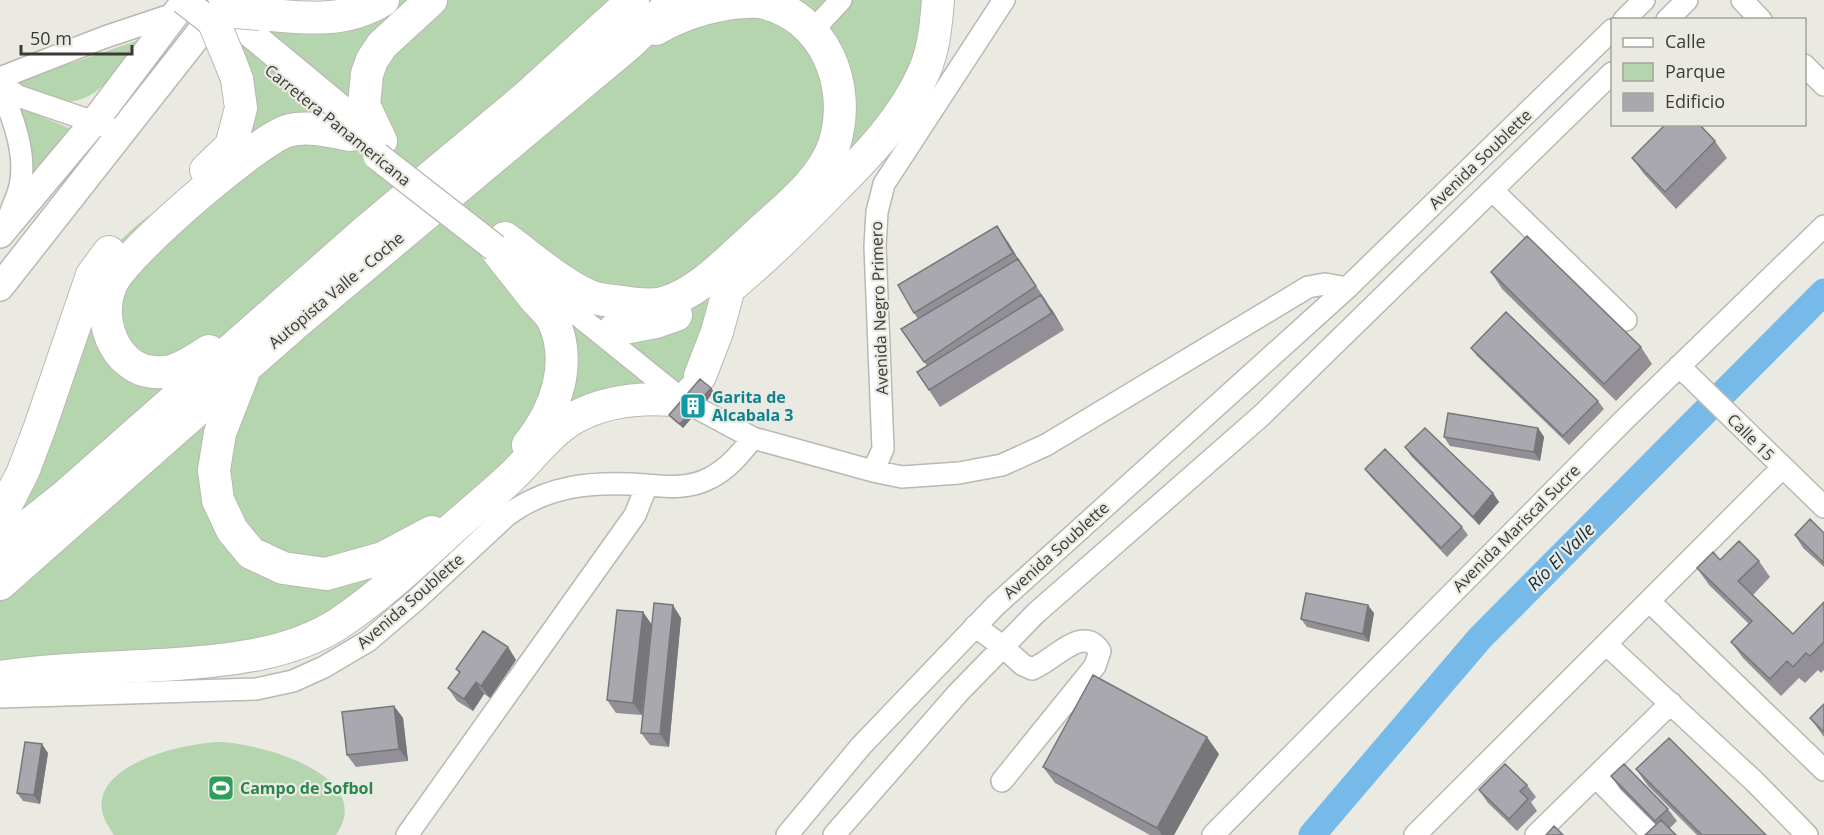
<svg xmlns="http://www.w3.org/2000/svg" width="1824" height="835" viewBox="0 0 1824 835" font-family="'Open Sans',sans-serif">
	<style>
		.green { fill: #b5d5af }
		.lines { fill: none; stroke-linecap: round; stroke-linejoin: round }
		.river { stroke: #76baea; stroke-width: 27 }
		.minor-casing { stroke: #b9b8b1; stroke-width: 24 }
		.major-casing { stroke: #b9b8b1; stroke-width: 30 }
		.highway-casing { stroke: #b9b8b1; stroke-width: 34 }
		.minor { stroke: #fff; stroke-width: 21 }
		.major { stroke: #fff; stroke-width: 27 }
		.highway { stroke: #fff; stroke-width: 32 }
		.major-bridge-casing { stroke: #b9b8b1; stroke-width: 30; stroke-linecap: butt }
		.highway-bridge-casing { stroke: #b9b8b1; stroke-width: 34; stroke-linecap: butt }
		.major-bridge { stroke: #fff; stroke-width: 27 }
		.highway-bridge { stroke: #fff; stroke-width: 32 }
		.wall { fill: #929096 }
		.shaded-wall { fill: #77767a }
		.building { fill: #aaa8af; stroke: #77767a; stroke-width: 1.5 }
		.labels { text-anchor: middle; stroke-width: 4.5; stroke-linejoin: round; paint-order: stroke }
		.street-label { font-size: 16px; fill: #3a3a37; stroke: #ebeae2 }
		.culture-label { font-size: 16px; font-weight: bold; fill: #0d838f; stroke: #ebeae2; text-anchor: start }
		.leisure-label { font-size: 16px; font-weight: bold; fill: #27864d; stroke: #ebeae2; text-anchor: start }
		.water-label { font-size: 18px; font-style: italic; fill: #113044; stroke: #ebeae2 }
	</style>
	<rect width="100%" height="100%" fill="#ebeae2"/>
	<path class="green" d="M383,0H633L0,548L113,247L138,224L176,195L231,146L215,25Z
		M675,0H938L924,71L729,288L694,390L618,402L317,635L0,677V584Z
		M139,40C117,70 94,113 49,99C37,95 25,88 14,83Z
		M16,106L69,128L32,175Z
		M217,742C258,742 378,775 336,835H114C109,827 103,819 102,810C95,763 183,744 217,742Z"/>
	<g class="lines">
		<path class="river" d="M1312,835L1480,638L1824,292"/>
		<defs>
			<path id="minor" d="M1742,0L1761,20
				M1624,20L1644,0
				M1667,20L1687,0
				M812,31L841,0
				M1804,65L1824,85
				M0,78L105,37L174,14
				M0,83L18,96L94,122L121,133
				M0,88C13,117 27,154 20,186C18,196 12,207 9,217
				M1492,190L1626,320
				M534,280L684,401L753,438L873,471L902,477L959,473L1002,465L1046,445L1308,287L1325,284L1347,288
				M1679,366L1824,507
				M873,471L883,449L875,246L877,212L884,184L1004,0
				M1649,601L1824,770
				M975,626L1002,646L1023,665L1032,669C1053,662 1082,623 1100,651L1095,666L1002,781
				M1606,644L1755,782L1807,835
				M0,697L256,689L293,681L324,667L368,641L416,600L506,516C549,484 595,481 647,485C669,487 689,489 710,478C728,469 740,454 753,438
				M1596,777L1651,833
				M407,835L635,515L647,485
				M787,835L861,746L995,606L1347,288L1612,30
				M834,835L958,693L1036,613L1262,415L1612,73
				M1213,835L1624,420L1824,226
				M1415,835L1782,468
				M1536,835L1671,703"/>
			<path id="major" d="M223,11L379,140
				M0,234L94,122L186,0
				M0,287L224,2"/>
			<path id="highway" d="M260,14C303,18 344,24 383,0
				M381,141L364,105L367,74L372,60L382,45L431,0
				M206,170L231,146L241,108L237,79L230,61
				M505,238C531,257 558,281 587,295C597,300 611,301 623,302C635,304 650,306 663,303C698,293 725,263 751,240C779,213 821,183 834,145C853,86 825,15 760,2C726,0 685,12 656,29
				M495,248C508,265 522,282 535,299C541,305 549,313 553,320C573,363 556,410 528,445
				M728,289C765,259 799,225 832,191C868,155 903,119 924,72C934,49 936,25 938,0
				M614,330L656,322L676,315
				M209,351C196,359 180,371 165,372C118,377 95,323 111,285C123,255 256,141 287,131C307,125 331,131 350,135
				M243,374L220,433L214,470L218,500L232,530L251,553L283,568L326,574L383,558L432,532
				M700,376L717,332L729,288
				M0,517L23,472L40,427L92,275L109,252
				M0,548L65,496L367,230L525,98L633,0
				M0,584L296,323L629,44L675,0
				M0,677C58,668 118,668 177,664C231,660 291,654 338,624C380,596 417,561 453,528C471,512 490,497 508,480C530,460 548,433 574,418C608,399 647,397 684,401L694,390"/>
		</defs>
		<use href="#minor" class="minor-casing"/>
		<use href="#major" class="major-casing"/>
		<use href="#highway" class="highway-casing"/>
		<use href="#minor" class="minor"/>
		<use href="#major" class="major"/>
		<use href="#highway" class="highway"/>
		<defs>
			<path id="major-bridge" d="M183,0L215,25
				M377,156L495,248"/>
			<path id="highway-bridge" d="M223,11L260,14
				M215,25L230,61"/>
		</defs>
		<use href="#major-bridge" class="major-bridge-casing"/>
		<use href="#highway-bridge" class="highway-bridge-casing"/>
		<use href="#major-bridge" class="major-bridge"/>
		<use href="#highway-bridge" class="highway-bridge"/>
	</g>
	<path class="wall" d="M1715,141L1727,158L1676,209L1644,174L1632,158Z
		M1008,242L1023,267L1047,302V303L1064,330L940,407L929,390L927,366L901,329L918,319L914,313Z
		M1491,272L1641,347L1652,364L1616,401L1502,289Z
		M1471,348L1598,401L1604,409L1569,445L1477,356Z
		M711,388L714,392L683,428L672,419L669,415Z
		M1538,428L1544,437L1540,461L1450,446L1444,437Z
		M1405,447L1499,502L1479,525L1411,456Z
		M1365,469L1462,527L1468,535L1447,557L1371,477Z
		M1824,533V567L1803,548L1795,535Z
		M1720,560L1759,561L1770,577L1753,595L1793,634L1824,602V670L1821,673L1818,670L1805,683L1799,678L1781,696L1743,658L1731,642L1749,624L1709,585L1697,568Z
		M643,612L652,625L642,715L616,713L607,700Z
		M1374,613L1369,642L1307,627L1301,619Z
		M681,618L669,747L650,745L641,733Z
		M508,647L516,660L490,698L484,694L473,711L457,701L448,688L459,673L456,669Z
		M1824,704V737L1810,718Z
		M394,706L403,718L408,761L356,767L347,755Z
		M48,753L40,804L23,801L17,793Z
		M1219,754L1174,835H1150L1055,783L1043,767Z
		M1636,769L1766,835H1697L1648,786Z
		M1611,776L1668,809L1677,821L1669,829L1656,825L1620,789Z
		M1527,785L1536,797L1531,802L1537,811L1517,831L1488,803L1479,790Z"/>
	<path class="shaded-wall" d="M997,226L1008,242L1023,267L1047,302L1013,253Z
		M1041,295L1053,311L1064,330L1052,313Z
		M711,388L714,392L683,428L680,424Z
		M1538,428L1544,437L1540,461L1534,452Z
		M1493,493L1499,502L1479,525L1473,517Z
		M673,605L681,618L669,747L660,734Z
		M1368,605L1374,613L1369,642L1363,634Z
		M643,612L652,625L642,715L633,703Z
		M508,647L516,660L490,698L481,686Z
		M476,682L484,694L473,711L464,699Z
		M394,706L403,718L408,761L399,749Z
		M1207,737L1219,754L1174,835H1162L1157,828Z
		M42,744L48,753L40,804L34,795Z"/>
	<path class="building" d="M1666,124H1699L1715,141L1665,192L1632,158Z
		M997,226L1013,253L914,313L898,285Z
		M1527,236L1641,347L1604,384L1491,272Z
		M1018,259L1036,286L924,362L901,329Z
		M1041,295L1052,313L929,390L917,372Z
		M1506,312L1598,401L1563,436L1471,348Z
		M700,379L711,388L680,424L669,415Z
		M1448,413L1538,428L1534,452L1444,437Z
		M1425,428L1493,493L1473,517L1405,447Z
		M1385,449L1462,527L1441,548L1365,469Z
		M1810,519L1824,533V563L1795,535Z
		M1739,541L1759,561L1738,581L1793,634L1824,602V642L1810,656L1806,653L1793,667L1787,661L1770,679L1731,642L1752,621L1697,568L1713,552L1720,560Z
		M1306,593L1368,605L1363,634L1301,619Z
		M654,603L673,605L660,734L641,733Z
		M617,610L643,612L633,703L607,700Z
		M483,631L508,647L481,686L476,682L464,699L448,688L460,672L456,669Z
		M1093,675L1207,737L1157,828L1043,767Z
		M1824,704V732L1810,718Z
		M394,706L399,749L347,755L342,712Z
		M1669,738L1766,835H1702L1636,769Z
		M25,742L42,744L34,795L17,793Z
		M1505,764L1527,785L1520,791L1528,799L1509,819L1479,790Z
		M1624,764L1668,809L1655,821L1611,776Z
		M1661,820L1676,835H1645Z
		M1554,826L1563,835H1546Z"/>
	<defs>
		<symbol id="building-square" viewBox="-11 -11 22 22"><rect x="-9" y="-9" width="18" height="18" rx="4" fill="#0f9aa8" stroke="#ebeae2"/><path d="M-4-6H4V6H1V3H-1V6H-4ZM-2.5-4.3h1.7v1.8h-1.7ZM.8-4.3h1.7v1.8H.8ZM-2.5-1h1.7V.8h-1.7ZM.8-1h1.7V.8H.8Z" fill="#fff"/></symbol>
		<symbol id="stadium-square" viewBox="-11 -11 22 22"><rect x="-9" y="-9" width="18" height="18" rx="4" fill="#2e9e5b" stroke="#ebeae2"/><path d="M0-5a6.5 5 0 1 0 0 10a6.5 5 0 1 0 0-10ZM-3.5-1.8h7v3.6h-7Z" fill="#fff"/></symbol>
	</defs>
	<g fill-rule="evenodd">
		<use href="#building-square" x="678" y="391" width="30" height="30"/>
		<use href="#stadium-square" x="206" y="773" width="30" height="30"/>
	</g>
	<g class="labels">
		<g class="street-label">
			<text transform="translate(338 125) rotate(39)" y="6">Carretera Panamericana</text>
			<text transform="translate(1480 159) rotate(-44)" y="6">Avenida Soublette</text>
			<text transform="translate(336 290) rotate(-40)" y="6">Autopista Valle - Coche</text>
			<text transform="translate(879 308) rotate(-92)" y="6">Avenida Negro Primero</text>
			<text transform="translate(1751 437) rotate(45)" y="6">Calle 15</text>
			<text transform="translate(1516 528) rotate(-45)" y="6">Avenida Mariscal Sucre</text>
			<text transform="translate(1056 550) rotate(-42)" y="6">Avenida Soublette</text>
			<text transform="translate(410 601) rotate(-41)" y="6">Avenida Soublette</text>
		</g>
		<g class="culture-label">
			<text x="712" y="403">Garita de<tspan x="712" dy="18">Alcabala 3</tspan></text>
		</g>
		<g class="leisure-label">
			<text x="240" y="794">Campo de Sofbol</text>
		</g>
		<g class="water-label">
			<text transform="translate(1561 557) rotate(-45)" y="6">Río El Valle</text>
		</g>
	</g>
	<rect x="1611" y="18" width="195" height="108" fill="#ebeae2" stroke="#a4a49e" stroke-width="1.5"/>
	<rect x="1623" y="38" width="30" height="9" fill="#ffffff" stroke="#a4a49e" stroke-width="1.5"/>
	<text x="1665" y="48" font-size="18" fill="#3a3a37">Calle</text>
	<rect x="1623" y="63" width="30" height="18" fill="#b5d5af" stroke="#a4a49e" stroke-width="1.5"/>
	<text x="1665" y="78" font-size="18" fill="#3a3a37">Parque</text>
	<rect x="1623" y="93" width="30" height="18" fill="#aaa8af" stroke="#a4a49e" stroke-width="1.5"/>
	<text x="1665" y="108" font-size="18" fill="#3a3a37">Edificio</text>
	<path d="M21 45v9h111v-9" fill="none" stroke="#3a3a37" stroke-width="3"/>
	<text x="30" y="45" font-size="18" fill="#3a3a37" stroke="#ebeae2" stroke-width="4.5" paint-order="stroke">50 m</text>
</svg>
